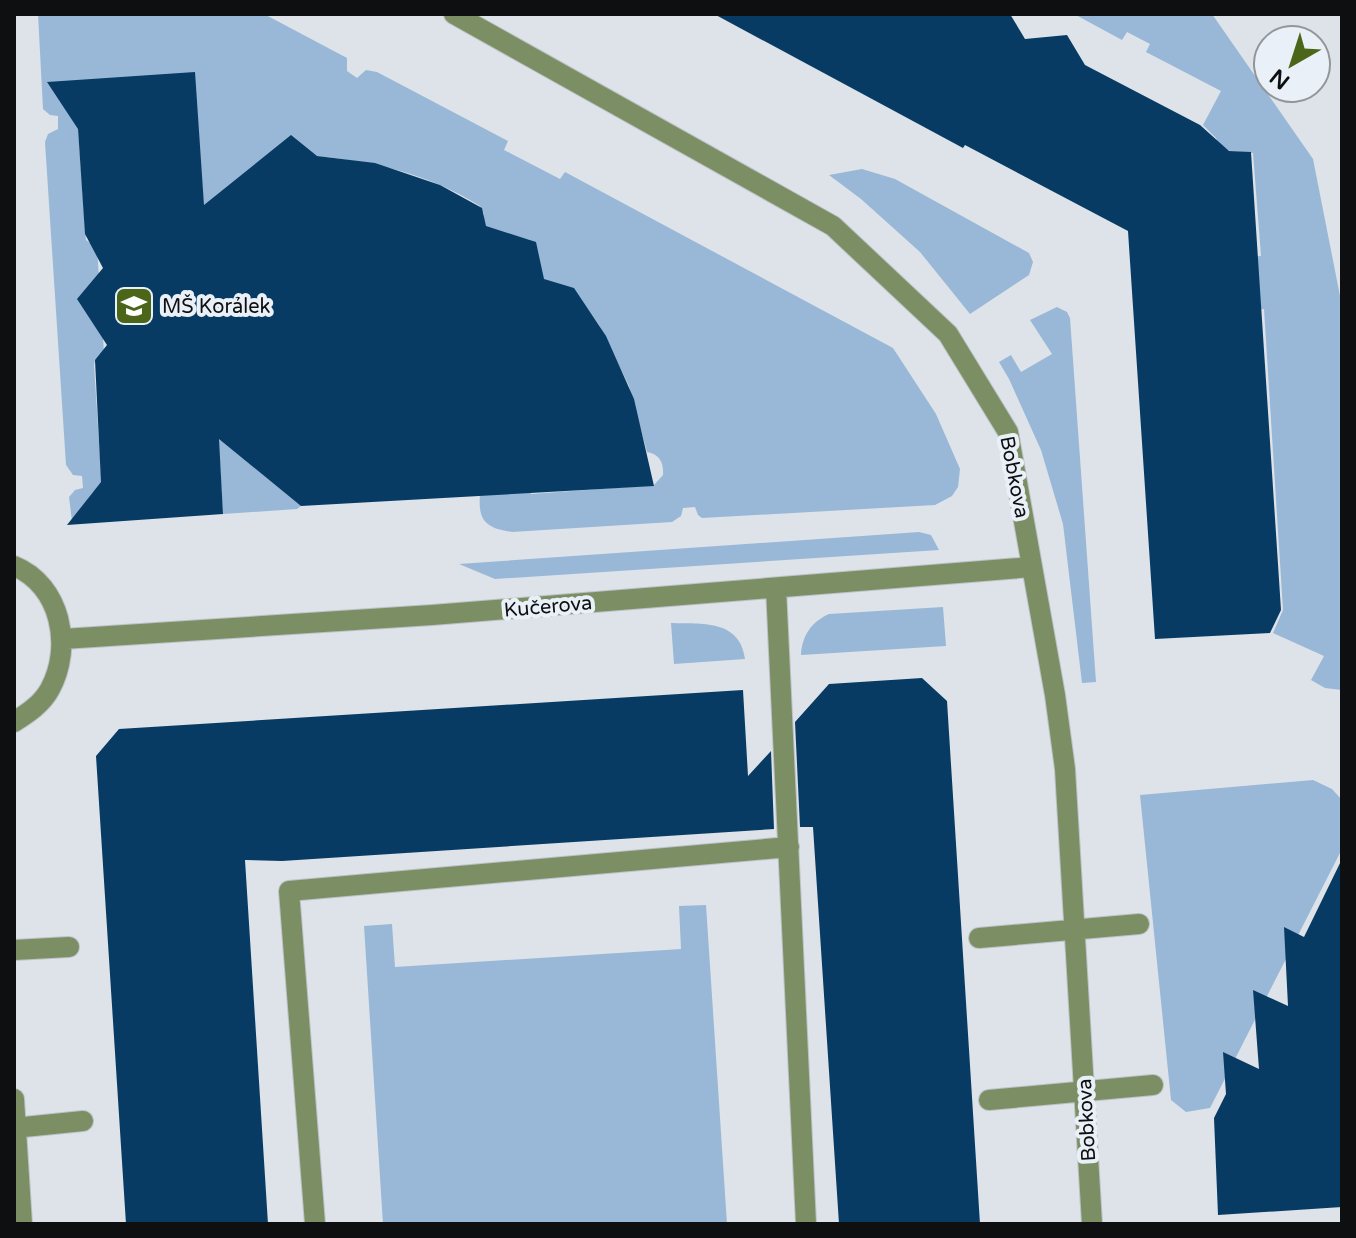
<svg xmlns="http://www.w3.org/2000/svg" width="1356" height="1238" viewBox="0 0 1356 1238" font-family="'Varela Round',sans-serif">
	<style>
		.green { fill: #99b8d7 }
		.building { fill: #083b63 }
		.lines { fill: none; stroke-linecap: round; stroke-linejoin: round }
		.minor-casing { stroke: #bcc1c6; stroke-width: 22 }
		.minor { stroke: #7c8f64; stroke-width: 20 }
		.labels { text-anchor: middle; stroke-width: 8; stroke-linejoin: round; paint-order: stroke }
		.poi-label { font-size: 20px; fill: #0d0f11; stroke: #eaf0f7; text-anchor: start }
		.street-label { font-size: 20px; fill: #0d0f11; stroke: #eaf0f7 }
	</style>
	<rect width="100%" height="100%" fill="#dde3e9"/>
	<path class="green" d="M38,14H264L347,58V71L357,78L366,70L377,72L508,141L504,150L560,179L565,172L893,348L936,414L960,469L958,487L952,496L935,505L702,518L698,515L695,507L683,508L681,516L672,522L512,532C484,528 478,519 480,494C481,486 478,476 477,468L527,463L531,494L654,485L663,475C664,462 659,454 647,452L629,386L599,325L571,287L555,291L532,267L530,240L480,225L484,214L480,206C426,172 369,161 307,155L206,237L194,72L77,114L86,240L97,248L104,353L95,360L94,365L102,488L93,492L72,521L69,497L75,490L83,488L82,476L73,475L66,465L45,142L48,134L58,129V116L50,115L43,109Z
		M1074,14H1212L1313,159L1342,306V690L1325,688L1311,680L1324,656L1273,633L1283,610L1264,309L1251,310L1247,257L1261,256L1253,153L1221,150L1216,138L1203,125L1221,91L1146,52L1150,44L1127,32L1122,40Z
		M862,169L895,179L1029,253L1033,262L1029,275L970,314L920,252L861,199L829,175Z
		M1057,307L1067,312L1070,318L1096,682L1082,683L1063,524L1041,450L1009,379L999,362L1011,355L1021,372L1052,354L1030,320Z
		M213,349L301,506L297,509L223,514Z
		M919,532L931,535L939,550L495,579L459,564Z
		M943,607L946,646L801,655C802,636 811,622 829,614Z
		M671,623C701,624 740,619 745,659L674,664Z
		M1313,780L1332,789L1342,800V849L1210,1108L1186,1112L1171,1100L1140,795Z
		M706,905L727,1224H383L364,926L392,924L395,967L681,949L679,906Z"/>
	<path class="building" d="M714,14H1010L1025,39L1067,35L1085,65L1200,125L1229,151L1251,152L1281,610L1270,633L1155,639L1128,231L965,145L963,148Z
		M195,72L204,205L291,135L317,156L375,163L440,185L482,208L486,226L536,242L544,279L574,288L606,336L634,399L654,486L301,506L219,439L223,514L67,525L101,482L95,360L107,345L77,299L103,268L85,234L78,129L47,82Z
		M922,678L947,701L980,1224H839L813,827H800L795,722L829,684Z
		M743,690L748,776L771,751L774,829L282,861L245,860L268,1224H126L96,756L119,729Z
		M1342,859V1207L1218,1215L1214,1118L1226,1094L1223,1052L1259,1069L1253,990L1288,1006L1284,927L1304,937Z"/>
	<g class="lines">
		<defs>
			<path id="minor" d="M454,14L833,226L948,334L1008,432L1055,695L1065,769L1092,1224
				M14,566C61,585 73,647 50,689C42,704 28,713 14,722
				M776,588L806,1224
				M63,639L432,615L1032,567
				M979,938L1139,924
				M14,950L69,947
				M14,1099L22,1224
				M989,1100L1153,1085
				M14,1128L83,1121
				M315,1224L289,891L789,847"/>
		</defs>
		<use href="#minor" class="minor-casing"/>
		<use href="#minor" class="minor"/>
	</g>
	<defs>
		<symbol id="school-square" viewBox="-11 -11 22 22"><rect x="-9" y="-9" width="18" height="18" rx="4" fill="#4b6619" stroke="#eaf0f7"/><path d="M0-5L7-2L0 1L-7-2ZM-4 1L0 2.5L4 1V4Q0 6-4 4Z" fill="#fff"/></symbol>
	</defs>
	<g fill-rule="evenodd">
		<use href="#school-square" x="112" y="284" width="44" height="44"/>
	</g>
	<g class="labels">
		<g class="poi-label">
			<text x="162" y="313">MŠ Korálek</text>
		</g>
		<g class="street-label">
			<text transform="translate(1015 477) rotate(79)" y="7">Bobkova</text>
			<text transform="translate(548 606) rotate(-5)" y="7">Kučerova</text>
			<text transform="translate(1086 1120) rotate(-93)" y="7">Bobkova</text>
		</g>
	</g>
	<rect width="1356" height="1238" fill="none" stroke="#0d0f11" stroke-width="32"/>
	<g transform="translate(1292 64) rotate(219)"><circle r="38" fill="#eaf0f7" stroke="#92969b" stroke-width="2"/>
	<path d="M0-6L14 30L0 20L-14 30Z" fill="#4b6619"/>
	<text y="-12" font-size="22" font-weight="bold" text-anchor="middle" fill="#0d0f11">N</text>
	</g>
</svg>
